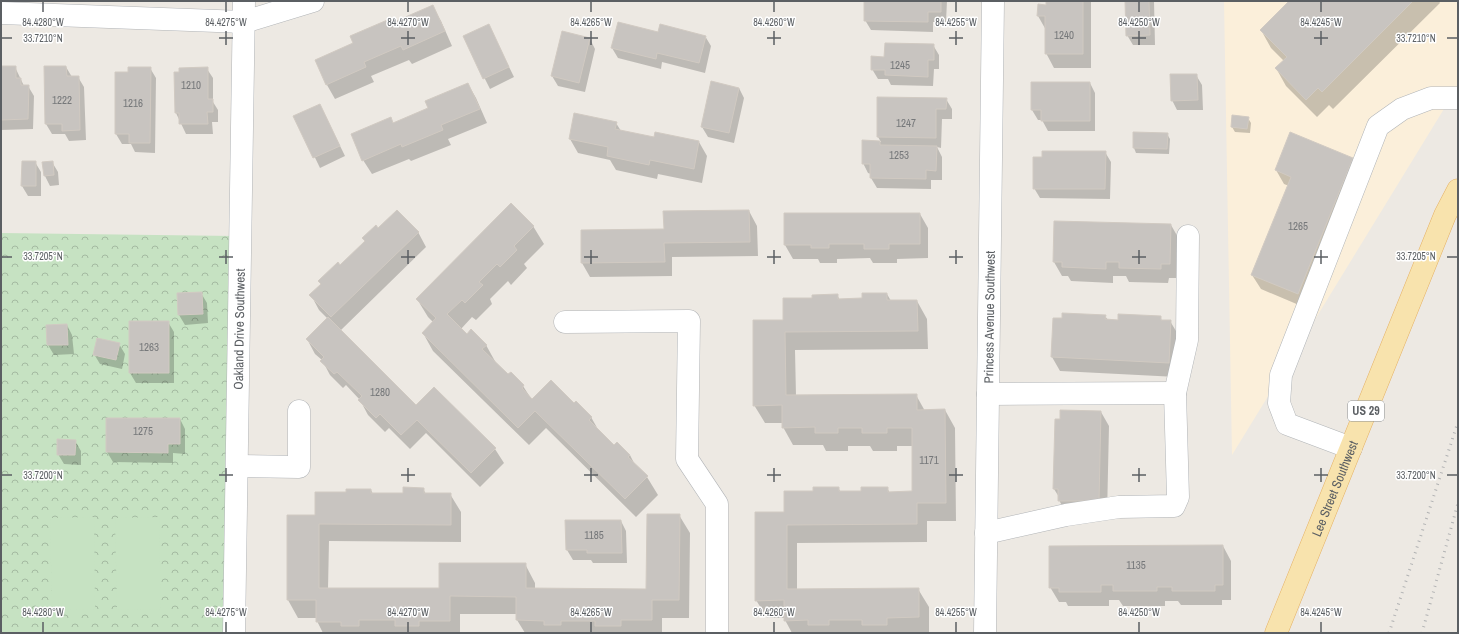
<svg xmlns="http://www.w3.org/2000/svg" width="1459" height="634" viewBox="0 0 1459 634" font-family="'Archivo Narrow',sans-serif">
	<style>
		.commercial { fill: #fbefda }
		.park { fill: url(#park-crowns) }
		.garden { fill: #c6e2c2 }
		.shadow { fill: #0003 }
		.building { fill: #c8c4c0; stroke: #d1cac2 }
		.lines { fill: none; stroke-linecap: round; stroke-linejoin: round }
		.minor-casing { stroke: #b1b4b7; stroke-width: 23 }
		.major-casing { stroke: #e5b164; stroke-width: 23 }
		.minor { stroke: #fff; stroke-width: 22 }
		.major { stroke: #f8e3ad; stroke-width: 22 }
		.rail { stroke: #b1b2b3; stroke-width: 3; stroke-dasharray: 1 5; stroke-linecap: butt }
		.ticks { fill: none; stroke: #5b5f63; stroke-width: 1.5 }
		.labels { text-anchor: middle; stroke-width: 3; stroke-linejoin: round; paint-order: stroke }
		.number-label { font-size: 11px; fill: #76787a }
		.shield { fill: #fff; stroke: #8c8f92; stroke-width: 1 }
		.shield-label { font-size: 12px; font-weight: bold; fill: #5b5f63 }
		.street-label { font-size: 13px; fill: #5b5f63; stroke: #fff }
		.ticks-label { font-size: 10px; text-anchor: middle; fill: #5b5f63; stroke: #fff; stroke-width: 3; stroke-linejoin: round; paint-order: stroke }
	</style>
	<defs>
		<pattern id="park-crowns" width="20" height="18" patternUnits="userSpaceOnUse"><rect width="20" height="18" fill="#c6e2c2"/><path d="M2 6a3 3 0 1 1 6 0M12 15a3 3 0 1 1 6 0" fill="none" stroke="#a4baa1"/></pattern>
	</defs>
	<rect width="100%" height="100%" fill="#ede9e3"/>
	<path class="commercial" d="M1224,1H1458V86L1232,455Z"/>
	<path class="park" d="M1,233L235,236L229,633H1Z"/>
	<path class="garden" d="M94,517L95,609L52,610L50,518Z
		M159,517L161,609L117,610L115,518Z"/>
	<path class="shadow" d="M865,1H947L946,22H933V32L871,30L865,20Z
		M1047,1H1091V68H1054L1046,53V30L1038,16L1039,5L1047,6Z
		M1126,1H1154L1155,45H1133L1127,35Z
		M1290,1H1439L1440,3L1333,109L1329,105L1317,117L1286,86L1276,68L1284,61L1271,48L1261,30Z
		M432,6L441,21L452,46L412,64L409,60L371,76L374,82L335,99L327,85L316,61Z
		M489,26L514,77L490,89L464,37Z
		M659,33L705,36L711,46L705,73L662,62L661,69L618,58L612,48Z
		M590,39L595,49L585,92L558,86L552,76Z
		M933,45L939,55V69H934L933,86L891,85L888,79H878L872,69L885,58Z
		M1,67H15L24,86H28L34,96L33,129L1,130Z
		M45,67H66L72,77H78L84,87L86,140L69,141L65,134H52L46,124Z
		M150,68L156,78L155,153L135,152L131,144H122L116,134V73H129Z
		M207,69L213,78V102L218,110V122H212L213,134H186L176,113L175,73Z
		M1196,75L1202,85L1203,110H1177L1172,100Z
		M1090,83L1095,93V131H1048L1042,120H1038L1032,110Z
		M468,84L476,98L487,123L448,139L451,145L411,161L409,159L372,174L363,160L429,108Z
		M739,88L744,98L734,143L708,137L702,127Z
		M946,99L952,109V119H942L941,148L937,147L942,157V180H931V189L877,188L871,178V174L868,173L863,163V141L881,142L878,137Z
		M325,115L345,156L320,168L295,116Z
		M1248,118L1251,123L1250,133L1235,132L1232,127Z
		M616,123L621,131L655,138L699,142L707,156L702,183L658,174L657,179L616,170L610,160L578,153L570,139Z
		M1134,133L1167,134L1170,139L1169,154L1136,153L1134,148Z
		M1105,152L1111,162L1110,199L1040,198L1034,188Z
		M1352,159L1361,173L1306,308L1261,289L1252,275L1289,186L1284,184L1276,170Z
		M23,162H35L41,172V196H28L22,186Z
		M52,162L58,172L59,185L50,186L45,176Z
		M749,211L757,226L758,256L672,257V276L590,277L582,263L665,230Z
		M920,214L928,228V258L897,259V263H873L870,258L837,259V263H820L818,259H793L785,245Z
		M1171,225L1179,239L1178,278H1169L1168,283L1129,282L1126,276H1113V283L1071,281L1068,276H1062L1054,262Z
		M533,226L544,244L524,264L527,268L511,285L508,281L490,299L492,304L476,320L472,317L461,329L467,335L486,345L496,363L508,376L523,386L532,400L574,405L591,417L600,433L614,446L630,455L635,465L647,477L658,495L636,517L546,428L529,445L433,351L423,333L433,322L428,317L417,299Z
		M378,229L418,232L426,247L340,331L416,407L495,449L504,463L480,487L426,433L410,449L389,428L385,432L368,415L360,400L346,385L343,388L330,375L322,360L315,354L307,339L328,319L319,310L311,295L321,285L319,281L340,267Z
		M201,293L207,303L208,323L185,325L179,315Z
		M887,294L891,301H917L927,319L928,349L795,350L796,396L916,395L925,411L945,410L955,428L956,521H927V542L797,543V590L918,589L929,607V633H792L785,620V618H767L756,600L785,513L814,492L838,488L841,492H862L887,488L890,493L913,492V446H897V451H873L870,446H848V451H826L823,445H793L783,427V423H765L754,405L784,321L813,299L837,295L840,300L863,299Z
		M1105,316L1108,320L1119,321L1160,317L1162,321H1170L1179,336L1177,377L1060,371L1052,357Z
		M168,322L174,332V383H136L130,373Z
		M67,325L72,335L74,354L54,355L48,345L47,326Z
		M119,344L125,354L122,369L100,364L94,354Z
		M1101,412L1109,426L1107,516L1067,515L1059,500V497L1054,489Z
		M107,419H180L185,429V454L173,453V463L113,462L107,452Z
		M75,441L81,451V465L64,464L58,454Z
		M423,489L426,494H450L461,512V542L329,541L328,589H440L525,564L535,583V589L647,590L679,515L690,533L689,618H662V633H525L517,620V614H460V633H323L317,621V618H298L288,600L316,516L347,493L371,490L373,494H404Z
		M621,521L626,531L627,563H593L591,560H573L567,550Z
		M1223,546L1231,561V600H1222V605H1181L1178,601H1165V606H1123L1119,600H1109V606H1068L1066,602H1059L1050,587Z"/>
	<path class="building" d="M864,1H941V12H928V22L864,21Z
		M1046,1H1083V54H1045V16H1037L1038,4L1046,5Z
		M1125,1H1149L1150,35L1126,36Z
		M1289,1H1413L1322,92L1318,88L1306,100L1275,68L1287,57L1260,30Z
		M433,5L445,31L403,50L401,46L364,62L366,67L326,85L315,60L353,43L350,36L392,18L394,22Z
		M618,22L658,32L660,24L706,36L699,63L657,53L656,59L611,48Z
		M489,24L509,67L483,79L463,36Z
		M562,31L590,38L579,83L551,76Z
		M885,43L934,44V60H928V77L885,75V70H871V56L884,57Z
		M1,66H16V78H21V85H29L28,119L1,120Z
		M44,66H66L67,76H79L80,130L62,131V124H45Z
		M128,67H151L150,143H129V134H115V72H128Z
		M208,67V99H213V112H207L208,124H179V113H175L174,72H179V68Z
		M1170,74H1197L1198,100L1171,101Z
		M711,81L739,88L729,133L701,127Z
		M1031,82H1090V121H1041V110H1031Z
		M468,83L480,109L441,125L443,130L402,147L401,144L362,161L351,134L391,117L393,123L428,108L425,101Z
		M877,97L947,98L946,109H936V138L877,137Z
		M320,104L340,146L313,158L293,116Z
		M574,113L617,122L615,129L654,137L655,132L699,141L694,169L650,160L649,165L607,156L608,147L569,139Z
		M1232,115L1249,117L1247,129L1231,127Z
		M1133,132L1168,133L1167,149L1133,148Z
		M1290,132L1353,158L1298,294L1251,275L1291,177L1275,170Z
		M862,140L880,141V145L937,146L936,171L926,170V179L870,178V164H862Z
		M1042,151H1106L1105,189H1033V157H1042Z
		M22,161H36V186H21Z
		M53,161L54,175L44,176L42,162Z
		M511,203L534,226L514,246L517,250L500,267L497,264L479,282L483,285L465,303L462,300L447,314L467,334L471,329L487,345L482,349L508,374L511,372L524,385L522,388L532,399L551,380L574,403L576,401L592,417L589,420L614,445L617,442L630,455L628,457L648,476L625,499L535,411L518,428L422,333L436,318L416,299Z
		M397,210L419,232L331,317L309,295L321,284L318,281L338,262L340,265L365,241L362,238L376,225L378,228Z
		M749,210L750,242L664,243L665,262L581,263V230L664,229L663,211Z
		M784,213H920V244H889V249H864V244H829V248H811V245H784Z
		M1054,221L1171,224L1170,264H1161V269L1119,268V262H1106V269L1062,267V262H1053Z
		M202,292L203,314L178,315L177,293Z
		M862,293H887V300H917L918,331L785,332L786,395L917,394V410L945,409L946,503H917V524L787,525V589L919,588V617L887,618V625H862V620H829V625H808V620L784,621V600L755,601V512H784V491H813V487H839V491H861V487H888V492L912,491V428H887V433H862V428H838V433H815V427L782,428V405L753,406V320H783V298H812V295L838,294V299L862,298Z
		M1062,313L1106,315L1105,319L1118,320V314L1161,316V320H1171L1169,363L1051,357L1053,318H1062Z
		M328,317L416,405L434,387L496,448L471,473L417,420L401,435L380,414L376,418L358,400L362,396L337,372L334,374L320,361L324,357L306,339Z
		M129,321H169V373H129Z
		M67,324L68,345H47L46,325Z
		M97,338L120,343L116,360L93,355Z
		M1060,410L1101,411L1099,501H1058V489H1053L1055,419H1060Z
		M106,418H180V444H168V453L106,452Z
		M57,439L76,440L75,455H57Z
		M403,487L424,488V493H451V525L319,524V588H439V563H526V588L646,589L647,514H680L679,600H652V620H621V626H595V621H561V625H544V621L516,620V597L450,596V621H419V626H395V620H359V626H341V622H316V600H287V515H315V492H346V489H371V493H403Z
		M565,520H621L622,553H587V550H566Z
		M1223,545V585H1215V591H1172V587H1157V591H1113V585H1101V592H1059V588H1049V546Z"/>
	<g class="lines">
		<defs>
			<g id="minor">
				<path d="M1,13L244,22L313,1"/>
				<path d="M565,322L689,321L687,459L717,504V633"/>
				<path d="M988,394L1175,393"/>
				<path d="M1351,448L1287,424L1279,403L1281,375L1378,126L1402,109L1431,98H1458"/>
				<path d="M237,466L299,467V411"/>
				<path d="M986,533L1066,515L1119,507L1174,506L1178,497L1175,393L1187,340L1188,236"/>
				<path id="s1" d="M234,633L244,1"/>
				<path id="s2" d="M985,633L993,1"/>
			</g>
			<g id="major">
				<path id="s3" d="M1276,633L1445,215L1458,190"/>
			</g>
		</defs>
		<use href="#minor" class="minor-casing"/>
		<use href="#major" class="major-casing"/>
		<use href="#minor" class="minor"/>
		<use href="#major" class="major"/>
		<path class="rail" d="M1389,633L1458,422
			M1422,633L1458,503"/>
	</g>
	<path class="ticks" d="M43,2V12M226,2V12M408,2V12M591,2V12M774,2V12M956,2V12M1139,2V12M1321,2V12M226,31V45M408,31V45M591,31V45M774,31V45M956,31V45M1139,31V45M1321,31V45M2,38H12M219,38H233M401,38H415M584,38H598M767,38H781M949,38H963M1132,38H1146M1314,38H1328M1447,38H1457M226,250V264M408,250V264M591,250V264M774,250V264M956,250V264M1139,250V264M1321,250V264M2,257H12M219,257H233M401,257H415M584,257H598M767,257H781M949,257H963M1132,257H1146M1314,257H1328M1447,257H1457M226,468V482M408,468V482M591,468V482M774,468V482M956,468V482M1139,468V482M1321,468V482M2,475H12M219,475H233M401,475H415M584,475H598M767,475H781M949,475H963M1132,475H1146M1314,475H1328M1447,475H1457M43,622V632M226,622V632M408,622V632M591,622V632M774,622V632M956,622V632M1139,622V632M1321,622V632"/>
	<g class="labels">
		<g class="number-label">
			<text x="1064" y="39">1240</text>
			<text x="900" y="69">1245</text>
			<text x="191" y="89">1210</text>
			<text x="62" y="104">1222</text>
			<text x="133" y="107">1216</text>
			<text x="906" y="127">1247</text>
			<text x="899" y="159">1253</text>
			<text x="1298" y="230">1265</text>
			<text x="149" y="351">1263</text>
			<text x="380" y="396">1280</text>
			<text x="143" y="435">1275</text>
			<text x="929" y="464">1171</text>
			<text x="594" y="539">1185</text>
			<text x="1136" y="569">1135</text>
		</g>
		<rect class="shield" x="1348" y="401" width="36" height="20" rx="3"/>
		<g class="shield-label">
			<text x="1366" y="415">US 29</text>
		</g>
		<g class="street-label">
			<text dy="5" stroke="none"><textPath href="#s2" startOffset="316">Princess Avenue Southwest</textPath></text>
			<text dy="5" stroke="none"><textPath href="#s1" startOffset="304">Oakland Drive Southwest</textPath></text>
			<text dy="5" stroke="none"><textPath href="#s3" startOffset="156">Lee Street Southwest</textPath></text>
		</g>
	</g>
	<g class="ticks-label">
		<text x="43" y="26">84.4280°W</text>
		<text x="226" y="26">84.4275°W</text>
		<text x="408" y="26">84.4270°W</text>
		<text x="591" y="26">84.4265°W</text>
		<text x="774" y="26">84.4260°W</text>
		<text x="956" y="26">84.4255°W</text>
		<text x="1139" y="26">84.4250°W</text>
		<text x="1321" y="26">84.4245°W</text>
		<text x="43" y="42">33.7210°N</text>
		<text x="1416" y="42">33.7210°N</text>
		<text x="43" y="260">33.7205°N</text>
		<text x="1416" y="260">33.7205°N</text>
		<text x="43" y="479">33.7200°N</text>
		<text x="1416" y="479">33.7200°N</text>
		<text x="43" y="616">84.4280°W</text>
		<text x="226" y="616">84.4275°W</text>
		<text x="408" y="616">84.4270°W</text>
		<text x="591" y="616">84.4265°W</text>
		<text x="774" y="616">84.4260°W</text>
		<text x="956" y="616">84.4255°W</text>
		<text x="1139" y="616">84.4250°W</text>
		<text x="1321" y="616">84.4245°W</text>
	</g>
	<rect width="1459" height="634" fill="none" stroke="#5b5f63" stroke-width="4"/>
</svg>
